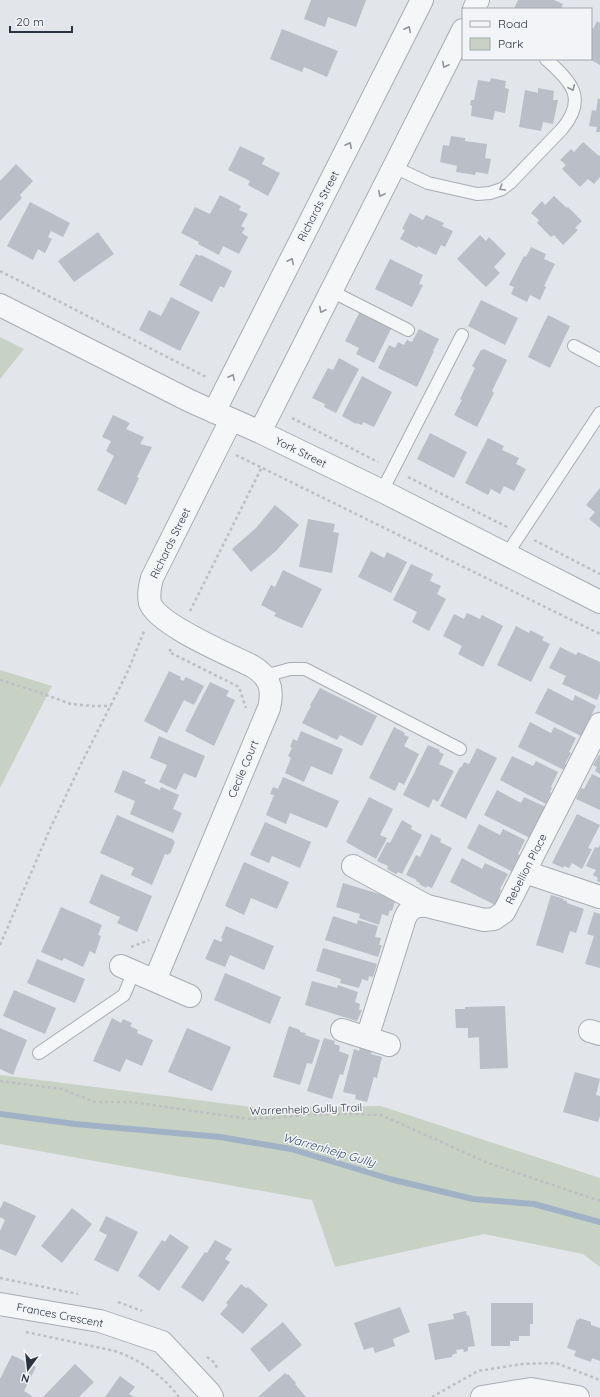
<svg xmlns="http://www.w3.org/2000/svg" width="600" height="1397" viewBox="0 0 600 1397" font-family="Quicksand,sans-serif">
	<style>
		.green { fill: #c8d2c4 }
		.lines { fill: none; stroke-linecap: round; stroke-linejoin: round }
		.stream { stroke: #a1b2c6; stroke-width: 6 }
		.building { fill: #babec6 }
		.lane-casing { stroke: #a8acb3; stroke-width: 14 }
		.street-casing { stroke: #a8acb3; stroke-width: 24 }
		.path { stroke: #bdbfc4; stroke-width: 2.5; stroke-dasharray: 3 3; stroke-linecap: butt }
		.lane { stroke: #f5f6f8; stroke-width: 12 }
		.street { stroke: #f5f6f8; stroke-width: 22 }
		.oneway { stroke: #90949c }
		.labels { text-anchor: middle; stroke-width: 3; stroke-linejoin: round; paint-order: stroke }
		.street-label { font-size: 11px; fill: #2c3340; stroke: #f2f4f7 }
		.water-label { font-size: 12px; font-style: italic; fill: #3a5170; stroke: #f2f4f7 }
	</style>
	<rect width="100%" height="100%" fill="#e2e5e9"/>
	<path class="green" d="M0,337L24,349L0,379Z
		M0,670L52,686L0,788Z
		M0,1075L260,1108L381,1106L600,1178V1267L583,1254L484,1234L335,1267L312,1200L0,1144Z"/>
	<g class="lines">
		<path class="stream" d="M0,1114L75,1124L220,1137L291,1149L390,1179L473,1199L534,1204L600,1222"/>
	</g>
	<path class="building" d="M311,0H366L356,27L328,17L325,27L304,19Z
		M518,0H554L563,4L561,9H514Z
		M597,21L600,23V65L591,60V28L593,29Z
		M282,29L338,51L327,77L304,67L302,72L270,59Z
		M491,78L506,81L505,88L509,89L505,113L495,111L493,120L471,116L472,106L470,105L471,100H474L478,80L490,82Z
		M538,88L554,91L553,100H558L553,124L543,122L541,131L519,127L525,90L538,93Z
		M598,98L600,99V132H596L597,127L589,126L592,110L596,111Z
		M451,136L465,138V141L487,144L485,158L491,159L488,174L476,172L475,175L456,172L457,166L440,162L443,145L449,146Z
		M583,142L599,156L600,155V177L594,184L588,179L580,187L562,169L566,165L560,160L571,149L574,152Z
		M240,146L265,158L262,164L280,173L268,196L248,185L250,181L228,170Z
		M16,164L33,181L20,195L22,198L0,221V181Z
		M220,195L241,206L239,210L248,214L241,226L245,228L242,233L248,237L239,254L223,246L219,255L198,244L199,242L181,233L195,207L210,214Z
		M554,196L567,208L568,207L582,221L575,228L578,230L563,245L554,235L551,237L537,223L539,220L531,213L542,201L545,205Z
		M30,202L70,223L63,237L51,231L48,237L52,239L45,253L38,249L33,260L7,246Z
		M410,213L423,220L426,215L444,223L442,226L453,231L445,247L441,245L436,255L418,246L417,248L400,239L405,230L402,229Z
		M98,232L114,254L74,282L58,261Z
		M480,235L486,241L489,237L506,254L494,267L500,273L486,287L457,259Z
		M531,247L546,254L544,259L555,264L544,286L546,287L540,300L530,295L527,302L511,294L514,287L509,285L524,256L526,257Z
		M196,254L200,256L201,255L232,271L224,288L220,286L212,302L179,285Z
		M390,259L423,275L419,284L423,285L412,307L375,289Z
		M171,297L200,312L180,351L139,330L149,310L161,316Z
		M481,300L518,318L505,345L468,326Z
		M360,311L392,327L374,363L356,354L359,348L345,341Z
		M548,315L570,326L550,368L528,357Z
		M419,329L439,339L433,351H434L417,387L378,368L389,345L395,348L398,342L404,345L407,340L412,342Z
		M484,349L507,360L492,391L494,393L477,427L454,415L462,400L460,399L475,368L472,366L481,350H483Z
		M339,358L359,369L336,413L324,407L325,404L312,398L328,368L333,370Z
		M362,376L392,392L374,427L363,422L362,425L356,423V424L342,416Z
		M113,415L130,423L126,429L144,437L140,444L152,447L137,477L139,478L126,505L97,490L114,456L106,451L111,441L102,437Z
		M430,433L467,452L454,478L417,459Z
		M488,438L504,446L502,450L519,458L516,464L526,469L514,491L504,486L500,494L491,489L488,495L465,483Z
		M600,488V528L589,519L595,512L586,505Z
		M275,505L299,525L276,551L251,572L232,549L256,528Z
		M308,519L335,524L333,532L339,533L332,573L299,567Z
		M371,551L384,558L387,552L407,562L391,593L358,577Z
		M411,564L433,574L430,581L441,586L437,594L446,599L429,631L412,622L417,612L393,600Z
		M283,570L322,589L302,628L274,616L276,613L261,605L271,585L275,587Z
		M467,613L480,619L482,615L503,626L483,667L458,654L462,646L443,636L454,614L464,619Z
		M516,626L529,633L530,630L544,637L542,640L550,644L531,682L497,665Z
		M560,647L576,655L578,652L600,662V693L597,700L562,684L566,676L549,668Z
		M169,671L181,677L180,679L183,681L186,677L204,686L194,705L184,700L167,733L144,721Z
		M210,682L229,691L226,696L235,700L214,746L185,731Z
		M320,688L377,716L362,746L340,735L337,740L302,723L311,706L310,705Z
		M548,688L573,701L575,695L596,706L581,736L535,713Z
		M530,722L551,733L554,727L576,738L569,752L571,753L565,764L567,765L564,770L518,747Z
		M394,727L405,733L404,735L409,737L404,746L419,754L404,785L399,782L395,791L369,778Z
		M301,731L343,749L332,775L311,766L304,782L285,773L291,758L288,756L292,748L290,747L293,739L297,741Z
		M159,736L205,756L196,778L184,773L176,790L159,782L167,765L150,758Z
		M428,745L440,750L439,752L444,754L439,764L454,771L438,802L433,799L429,808L403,795Z
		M477,748L497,758L466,819L440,806L460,767L461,768L464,762L469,764Z
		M599,755H600V774L595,771L597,767L593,765Z
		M512,756L533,766L536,761L558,772L551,787L552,788L550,792L551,793L546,804L500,780Z
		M123,770L146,780L144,783L160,790L161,787L179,795L173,809L182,813L173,833L130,814L135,801L114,792Z
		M592,774L600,778V810L576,799L581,788L584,789Z
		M283,777L339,801L327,828L290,813L286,824L266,815L274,795L270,794L273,787L278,789Z
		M497,790L521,803L524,797L546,807L530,838L484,815Z
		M369,797L393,809L380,835L387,838L376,859L346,842Z
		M577,814L600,825L588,848L592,849L582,869L572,863L569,868L564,866L563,868L552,863Z
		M117,815L174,840V842H175L170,854L169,853L168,855L165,854L152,885L131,875L134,868L100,853Z
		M402,820L412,826L411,829L422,835L402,874L398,872L396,874L387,869L388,866L377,861L387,842L390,843Z
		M265,822L311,842L300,868L272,856L269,863L250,855Z
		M479,824L500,835L503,829L525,840L518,854L520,855L514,866L516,867L513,872L467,848Z
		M431,834L441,839L440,842L452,848L432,888L427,886L426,888L419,884L420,883L416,881L417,880L406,875L416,855L420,857Z
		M600,845V882L597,881L598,878L593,875L596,870L586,866L595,847L598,848Z
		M462,858L482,869L485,863L508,874L500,889L501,890L499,894L500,895L495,905L450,882Z
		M244,862L289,882L277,909L251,898L244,915L225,906Z
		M101,874L152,896L137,932L117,923L120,917L89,903Z
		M343,883L396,899L392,911L390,910L388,916L382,914L379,925L359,918L360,914L336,907Z
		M551,895L564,899L563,900L567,901V903L584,909L576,933L570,931L563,953L536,945Z
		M61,907L102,925L98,935L101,936L95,954L90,951L83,967L64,958L62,961L41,952Z
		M594,912L600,914V968L585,964L594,936L587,934Z
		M333,916L357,924L358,920L378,926L375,937L381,938L379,945H382L378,957L325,940Z
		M226,926L274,946L264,970L230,955L225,967L205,959L214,939L221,942L223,939L221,938Z
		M323,948L377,964L373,977L369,976L368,981L362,979L359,988L340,983L341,979L316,971Z
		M37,959L85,979L75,1003L27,983Z
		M225,973L281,997L270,1024L214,1000Z
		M312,981L337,988L338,985L358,992L355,1002L360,1004L359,1010H362L357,1021L305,1005Z
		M14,990L56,1008L45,1034L3,1016Z
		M505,1006L508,1068L480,1069L479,1037L468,1038V1028H456L455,1009H465V1007Z
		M112,1018L121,1023L123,1019L132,1023L130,1026L138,1030L137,1033L153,1040L142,1066L126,1059L120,1072L93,1061Z
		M289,1026L300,1030V1032L306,1033L305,1035L320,1040L312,1064L307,1063L300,1085L273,1077Z
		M0,1028L27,1040L13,1075L0,1069Z
		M187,1028L231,1047L212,1091L168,1072Z
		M324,1038L335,1041L334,1044L340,1046L339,1051L349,1055L343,1075L340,1074L332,1099L307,1091Z
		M360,1047L372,1050L371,1054L382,1057L377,1078L374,1077L367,1102L355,1099L356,1095L343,1092L354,1049L359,1051Z
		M575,1072L600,1079L596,1095L600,1096V1116L598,1122L563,1112Z
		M4,1201L36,1216L16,1256L0,1249V1231L5,1220L0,1217V1209Z
		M72,1208L92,1224L62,1263L41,1246Z
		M106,1216L138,1232L118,1272L94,1260L107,1235L99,1231Z
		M170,1234L189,1247L159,1291L138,1276L162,1240L165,1242Z
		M215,1240L232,1249L225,1259L230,1262L203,1302L181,1287L205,1252L207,1253Z
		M241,1284L246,1288L248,1287L268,1305L243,1334L220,1314L228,1305L226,1303Z
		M491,1303H533V1324H530V1336H519V1341H510V1346H491Z
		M400,1307L410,1332L393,1339L395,1346L375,1353L373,1347L364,1350L354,1323Z
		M466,1311L467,1316L469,1315L475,1346L468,1347V1351L464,1352L463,1349L456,1350L457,1353L452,1355V1357L435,1360L428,1324L454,1319L453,1314Z
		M579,1318L591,1322V1325L600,1328V1361L592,1358L591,1362L574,1356L576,1351L567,1348L577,1319L579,1320Z
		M283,1322L302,1345L269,1372L250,1349Z
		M12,1355L36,1367L24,1391L32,1396L31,1397H0V1379Z
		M75,1364L94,1382L79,1397H43Z
		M285,1373L287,1375L288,1374L296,1383L295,1384L306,1397H258Z
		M120,1376L135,1387L129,1394L134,1397H105Z"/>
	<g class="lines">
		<defs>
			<path id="lane" d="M394,167L428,183L477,194L490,193L502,189L510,183L562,129C588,98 571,82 546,59
				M331,291L408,330
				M574,346L595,357L600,360
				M382,491L462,335
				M507,554L600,413
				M265,676L290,669H305L460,749
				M39,1053L124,995L134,971"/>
			<path id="street" d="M474,9L478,0
				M0,305L190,401L260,432L382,491L600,602
				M214,412L422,0
				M260,432L463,30
				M353,866L427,906
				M525,872L600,897
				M121,966L190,996
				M155,980L269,708C274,688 269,676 252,666C230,655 158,625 150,603C148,594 150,586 152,578L231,420
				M342,1030L389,1045
				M590,1031L600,1034
				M367,1038L405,918C409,908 416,905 427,906L484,920L494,919L504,912L600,724
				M0,1304L100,1321L162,1342L209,1392L212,1397
				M482,1397L531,1389L578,1397"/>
		</defs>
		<use href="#lane" class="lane-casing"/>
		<use href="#street" class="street-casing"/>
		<path class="path" d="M0,271L208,378
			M292,418L378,462
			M236,455L600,634
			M408,477L507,527
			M534,540L600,574
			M190,611L262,467
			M171,649L169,652L239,687L246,708
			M0,680L38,692L71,704L92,706H111
			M0,945L50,829L81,764L127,673L145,629
			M131,947L149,940
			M0,1081L62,1089L95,1102H132L249,1119L275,1118L305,1115L343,1114L381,1115L488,1163L600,1201
			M0,1278L78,1294
			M118,1302L142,1311
			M26,1332L115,1351C142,1361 162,1375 179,1397
			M207,1357L215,1363L217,1368
			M432,1397L478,1371L522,1364L556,1363L600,1380"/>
		<use href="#lane" class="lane"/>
		<use href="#street" class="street"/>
	</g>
	<defs><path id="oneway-chevron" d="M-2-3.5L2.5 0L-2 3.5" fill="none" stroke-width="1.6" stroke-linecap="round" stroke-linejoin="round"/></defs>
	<g class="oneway">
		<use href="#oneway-chevron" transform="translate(408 29) rotate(-63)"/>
		<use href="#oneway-chevron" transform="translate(445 65) rotate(117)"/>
		<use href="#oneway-chevron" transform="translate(572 88) rotate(65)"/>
		<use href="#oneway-chevron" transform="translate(349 145) rotate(-63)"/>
		<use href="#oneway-chevron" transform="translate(502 188) rotate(150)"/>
		<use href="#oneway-chevron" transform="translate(381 194) rotate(117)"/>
		<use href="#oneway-chevron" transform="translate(291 261) rotate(-63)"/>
		<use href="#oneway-chevron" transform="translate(322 310) rotate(117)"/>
		<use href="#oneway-chevron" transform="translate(232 377) rotate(-63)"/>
	</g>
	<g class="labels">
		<g class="street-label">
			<text transform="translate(318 206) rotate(-63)" y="4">Richards Street</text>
			<text transform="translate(301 452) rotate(26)" y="4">York Street</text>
			<text transform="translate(170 543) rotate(-64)" y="4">Richards Street</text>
			<text transform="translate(243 769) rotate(-67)" y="4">Cecile Court</text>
			<text transform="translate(526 869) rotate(-63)" y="4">Rebellion Place</text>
			<text transform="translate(306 1109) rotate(-2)" y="4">Warrenheip Gully Trail</text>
			<text transform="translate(60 1315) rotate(11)" y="4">Frances Crescent</text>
		</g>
		<g class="water-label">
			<text transform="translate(329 1150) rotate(16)" y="4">Warrenheip Gully</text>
		</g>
	</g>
	<rect x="462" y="8" width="130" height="52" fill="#f2f4f7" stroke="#a3a7ae"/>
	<rect x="470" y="21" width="20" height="6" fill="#f5f6f8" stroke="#a3a7ae"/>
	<text x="498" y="28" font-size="12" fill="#2c3340">Road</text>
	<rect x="470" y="38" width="20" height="12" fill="#c8d2c4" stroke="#a3a7ae"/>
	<text x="498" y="48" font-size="12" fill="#2c3340">Park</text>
	<g transform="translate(28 1369) rotate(195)" stroke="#f2f4f7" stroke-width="3" paint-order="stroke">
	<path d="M0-3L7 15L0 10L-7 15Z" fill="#2c3340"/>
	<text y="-6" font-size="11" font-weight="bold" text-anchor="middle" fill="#2c3340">N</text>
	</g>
	<path d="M10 26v6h62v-6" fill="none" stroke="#2c3340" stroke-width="2"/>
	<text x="16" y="26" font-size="12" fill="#2c3340" stroke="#f2f4f7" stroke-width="3" paint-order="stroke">20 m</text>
</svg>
